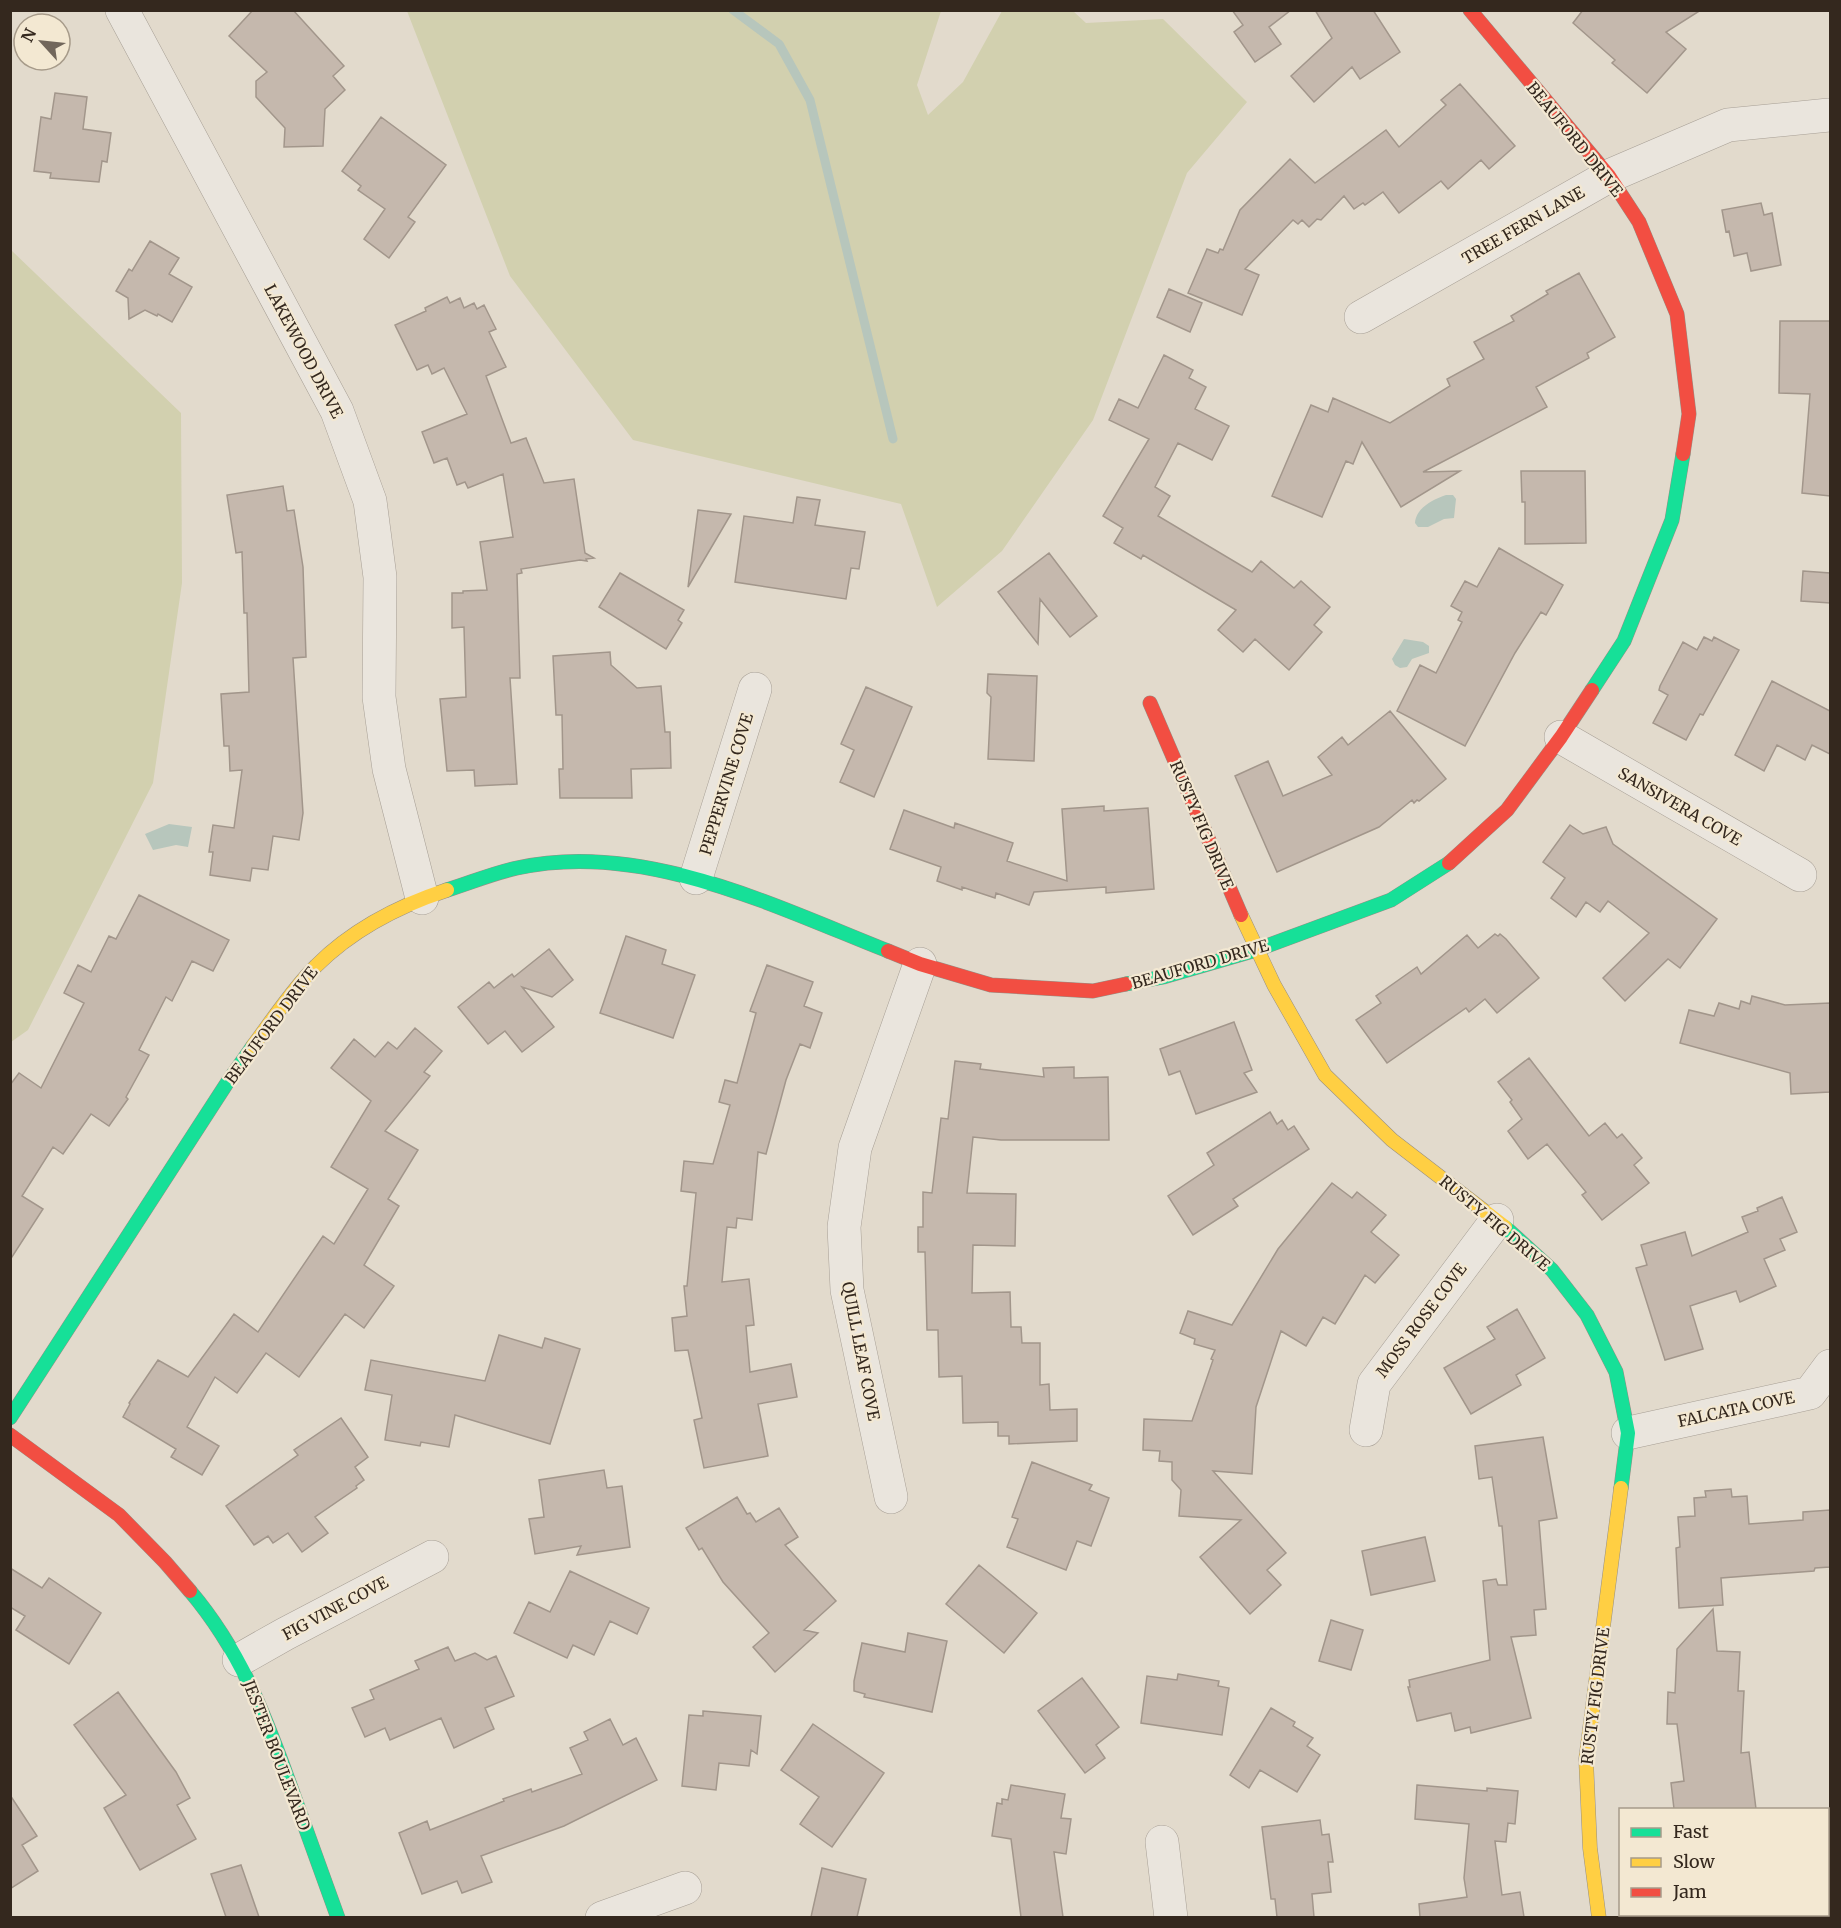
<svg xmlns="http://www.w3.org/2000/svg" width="1841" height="1928" viewBox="0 0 1841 1928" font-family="Merriweather,serif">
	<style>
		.green { fill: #d2d0af }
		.water { fill: #b7c6bc }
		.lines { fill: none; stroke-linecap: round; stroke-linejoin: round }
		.stream { stroke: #b7c6bc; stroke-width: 9 }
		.building { fill: #c5b8ad; stroke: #a2968b; stroke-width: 1.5 }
		.street-casing { stroke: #a79f95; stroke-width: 34 }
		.fast-casing { stroke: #968f85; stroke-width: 15 }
		.slow-casing { stroke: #968f85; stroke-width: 15 }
		.jam-casing { stroke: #968f85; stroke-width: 15 }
		.street { stroke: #eae5dd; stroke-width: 33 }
		.fast { stroke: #16e098; stroke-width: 14 }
		.slow { stroke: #ffcf43; stroke-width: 14 }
		.jam { stroke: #f24e42; stroke-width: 14 }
		.labels { text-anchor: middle; stroke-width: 4.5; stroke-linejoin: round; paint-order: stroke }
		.street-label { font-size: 16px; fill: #34281e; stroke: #f3e8d2 }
	</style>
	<rect width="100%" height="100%" fill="#e2dacc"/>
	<path class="green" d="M407,11H941L917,85L928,115L963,82L1002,11H1073L1086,23L1163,19L1247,102L1187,173L1093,420L1002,551L937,607L901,504L633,440L510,276Z
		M11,250L181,413L182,583L153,783L28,1030L11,1042Z"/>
	<path class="water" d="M1446,495H1453L1456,499L1454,518L1444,519L1428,527H1418L1415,523C1416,508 1432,500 1446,495Z
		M1404,639L1423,642L1429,646V653L1412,659L1407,667L1400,668L1395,665L1392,659Z
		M169,824L192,827L188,847L176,845L153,850L145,834Z"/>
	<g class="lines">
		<path class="stream" d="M733,10L779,44L810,100L893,439"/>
	</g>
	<path class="building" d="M253,10H293L344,66L333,76L345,90L325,109L323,146L284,147L285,128L256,97V81L267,72L229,36Z
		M1232,10H1291L1269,27L1281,44L1255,62L1234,32L1243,25Z
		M1315,10H1373L1400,52L1360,79L1352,67L1314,102L1291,76L1332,38Z
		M1583,10H1701L1666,32L1686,49L1647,93L1612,63L1615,60L1573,23Z
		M1460,84L1515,146L1489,169L1481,160L1448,189L1441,181L1399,213L1383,192L1365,205L1363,203L1354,209L1344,196L1321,220L1317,219L1309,227L1302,220L1298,224L1293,220L1245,269L1259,275L1242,315L1188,293L1207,249L1218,253L1220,249L1223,250L1240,210L1290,159L1315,183L1386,130L1399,147L1446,105L1441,100Z
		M55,93L87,97L83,129L111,133L107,162L102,161L99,182L50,178L51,173L34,171L41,117L51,119Z
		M381,117L446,165L408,217L415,222L389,258L364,239L385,209L358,190L361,186L342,171Z
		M1761,203L1764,215L1772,213L1781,265L1751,271L1747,253L1734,256L1729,231L1726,232L1722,210Z
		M150,241L179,258L169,274L192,287L172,322L158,314L157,316L145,310L129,319L128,298L116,291L129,269L132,271Z
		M1579,273L1615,337L1587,353L1589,358L1536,387L1547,407L1423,472L1460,471L1401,507L1362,442L1353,464L1346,461L1322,517L1272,496L1311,405L1328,412L1333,398L1390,423L1450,386L1447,379L1484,359L1474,342L1514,321L1511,316L1548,294L1546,291Z
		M1169,289L1202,303L1190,332L1157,317Z
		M447,297L450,303L460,298L464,308L474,303L477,309L484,305L496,329L489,332L506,367L486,376L511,443L526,438L544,483L574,479L585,553L594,558L586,559L587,561L580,560L521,569L522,573L517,574L520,678H510L517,784L475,786L474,770L447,771L440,699L466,697L464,627L452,628V593H463V591L487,590L480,542L513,537L503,474L468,488L465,482L457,485L447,458L434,463L422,432L467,414L444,368L432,374L428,365L417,370L395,325L426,311L425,308Z
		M1780,321H1830V496L1802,493L1810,394L1779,393Z
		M1164,355L1193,370L1189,378L1206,387L1195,409L1229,426L1212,460L1178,443L1155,487L1170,496L1158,516L1252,572L1261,561L1294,588L1301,581L1330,607L1314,625L1322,632L1289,670L1255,639L1243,652L1218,630L1236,610L1143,555L1141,559L1114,543L1123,528L1103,516L1149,439L1109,420L1119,399L1138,408Z
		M1521,471H1585L1586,543L1525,544V502H1522Z
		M283,486L287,511L294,510L303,567L306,657L293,658L303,813L299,840L273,836L268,870L252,868L250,881L210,875L213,852H209L213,825L234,828L242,770L230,771L229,746H224L221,694L249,692L247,613H244L242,552L236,553L227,495Z
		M797,497L820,500L815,525L865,532L859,569L851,568L846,599L735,582L744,516L793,523Z
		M698,510L731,514L688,587Z
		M1499,548L1563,585L1546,615L1541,612L1515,653L1465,746L1397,711L1420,665L1436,673L1462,622L1458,620L1462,612L1451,606L1465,581L1477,587Z
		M1049,553L1097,616L1070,637L1040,599L1038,644L998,592Z
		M1803,571L1830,573V603L1801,601Z
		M620,573L684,610L678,620L682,623L666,649L599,607Z
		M1704,637L1712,641L1714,637L1739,650L1703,715L1700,714L1686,740L1653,723L1668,695L1659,690L1660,686L1683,642L1697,650Z
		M610,652L611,665L637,688L661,686L665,732H670L671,768L631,769L632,798H560L559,769H563L562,715H556L553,656Z
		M988,674L1037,676L1034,761L988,759L991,697L987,693Z
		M1772,681L1830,711V754L1812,745L1805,760L1777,745L1764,771L1735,755Z
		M866,687L912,707L874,797L840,782L854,750L841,744Z
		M1390,711L1446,779L1419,801L1417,800L1414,803L1412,800L1379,827L1277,872L1235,776L1268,761L1283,796L1332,775L1318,757L1342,737L1348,745Z
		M1104,806V811L1148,808L1154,889L1106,893V887L1034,892L1029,905L996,893L995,898L962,887V890L937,881L941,867L890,849L904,810L954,828L955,823L1013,843L1007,861L1067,881L1062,809Z
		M1570,825L1583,834L1606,827L1613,844L1717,919L1680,968L1668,959L1625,1001L1603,978L1649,933L1608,901L1600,912L1586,902L1576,917L1551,898L1565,878L1543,862Z
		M139,895L229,940L213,971L192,961L172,1001L166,997L139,1050L149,1055L126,1097L128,1099L109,1126L91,1114L63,1154L53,1147L22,1196L43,1209L10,1260V1085L19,1073L41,1088L84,1003L64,993L78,965L91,972L109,936L116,939Z
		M1495,934L1498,936L1500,934L1506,939L1539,978L1497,1013L1485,999L1469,1012L1466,1008L1387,1063L1356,1020L1381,1003L1376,996L1417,967L1421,974L1467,935L1478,948Z
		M626,936L666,950L662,964L695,975L673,1038L600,1013Z
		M549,949L573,980L552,997L522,987L554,1027L522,1052L505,1031L488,1044L458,1007L489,982L494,988L512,974L514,977Z
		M767,965L813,982L804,1006L822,1013L810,1048L800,1044L786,1080L766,1154L758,1152L752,1220L737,1218L736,1228L727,1227L722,1282L749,1279L754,1325L746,1326L750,1372L791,1364L797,1397L758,1404L768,1456L704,1468L694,1420L702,1418L688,1350L675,1351L672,1318L687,1316L684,1286H687L696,1193L681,1191L684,1161L713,1164L730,1105L719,1102L725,1080L737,1083L756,1013L750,1011Z
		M1752,996L1785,1005L1830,1003V1092L1791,1094L1790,1073L1680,1043L1689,1010L1714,1016L1719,1003L1739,1009L1741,1001L1750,1004Z
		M1234,1022L1252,1070L1244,1073L1257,1092L1196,1114L1180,1071L1169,1075L1160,1049Z
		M415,1028L442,1051L424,1072L430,1076L385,1131L418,1150L388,1199L399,1206L364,1265L394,1286L364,1328L345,1314L299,1377L266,1353L237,1393L215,1377L187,1427L219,1446L202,1475L171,1457L176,1449L123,1417L130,1404L129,1403L158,1360L188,1377L234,1314L258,1332L323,1236L334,1244L368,1189L331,1167L371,1101L331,1068L354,1039L375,1057L388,1042L397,1049Z
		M1529,1058L1589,1136L1605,1123L1617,1138L1622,1134L1642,1158L1634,1165L1649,1183L1602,1220L1582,1195L1586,1192L1547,1144L1528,1159L1508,1131L1522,1119L1510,1102L1512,1100L1498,1082Z
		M955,1061L981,1064L980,1069L1044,1077L1043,1068L1074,1067V1078L1108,1077L1109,1140H1001L973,1137L967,1193L1016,1194L1015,1246L973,1245L972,1293L1010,1292L1011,1327H1021L1022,1343H1040V1385L1049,1384L1050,1410L1077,1409V1441L1009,1444V1436H998V1422L963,1423L962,1376L939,1377L938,1330H927L925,1252H918V1227H923V1192L932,1193L941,1118L948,1119Z
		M1270,1112L1277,1124L1282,1120L1288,1130L1294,1126L1309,1149L1233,1199L1238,1206L1193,1235L1168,1196L1214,1165L1207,1153Z
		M1332,1183L1352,1198L1357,1192L1386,1215L1371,1232L1399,1255L1375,1283L1365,1275L1335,1324L1323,1317L1306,1346L1281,1331L1256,1407L1252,1474L1213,1471L1286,1553L1267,1570L1281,1585L1250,1614L1200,1557L1241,1520L1179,1516L1181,1490L1172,1480V1462L1159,1461L1160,1451L1143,1450L1144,1419L1192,1421L1213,1360L1211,1359L1215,1350L1194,1344L1195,1339L1180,1333L1188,1311L1232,1325L1278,1249Z
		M1782,1197L1797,1232L1780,1239L1785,1250L1764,1259L1776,1286L1740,1302L1736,1291L1690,1306L1703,1349L1665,1360L1636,1268L1647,1265L1641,1245L1685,1232L1692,1256L1748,1232L1742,1217L1758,1211L1757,1208Z
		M1517,1309L1545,1358L1516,1375L1521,1385L1471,1414L1444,1368L1495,1339L1487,1327Z
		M499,1335L542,1348L545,1338L580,1349L550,1444L455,1415L449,1447L421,1442L420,1446L385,1440L392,1395L365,1390L371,1360L485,1381Z
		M341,1418L368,1457L355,1467L364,1480L356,1486L357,1488L315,1517L328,1533L302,1552L288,1533L273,1543L268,1536L254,1545L226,1506L298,1455L294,1450Z
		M1543,1437L1557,1518L1539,1521L1546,1609L1534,1610L1536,1635L1511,1637L1531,1718L1471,1733L1470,1727L1455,1731L1451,1713L1417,1721L1408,1687H1410L1409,1680L1490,1660L1483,1581L1496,1579L1498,1585H1507L1502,1526H1499L1492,1477L1479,1479L1475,1446Z
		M1032,1462L1092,1485L1089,1490L1109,1498L1091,1546L1077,1541L1066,1570L1007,1547L1018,1519L1012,1517Z
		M604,1470L607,1488L622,1486L630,1547L577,1555L581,1546L535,1554L529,1519L544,1517L539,1480Z
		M1731,1489L1732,1497L1747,1496L1749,1524L1803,1520V1512L1830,1510V1567L1815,1568L1814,1571L1721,1578L1723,1605L1679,1608L1676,1548L1680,1547L1678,1517L1695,1516L1694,1498L1706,1497L1705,1491Z
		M737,1497L747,1514L750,1513L756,1522L779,1508L798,1537L785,1545L836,1601L804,1630L818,1633L775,1672L753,1647L769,1633L723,1582L702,1548L699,1550L686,1528Z
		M1425,1537L1435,1581L1371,1595L1362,1551Z
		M979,1565L1037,1613L1004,1653L946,1604Z
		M10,1568L42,1588L49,1578L101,1613L69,1664L16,1630L25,1616L10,1607Z
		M570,1571L649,1608L637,1634L610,1621L594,1655L573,1645L567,1658L514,1633L529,1602L550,1612Z
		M1713,1609L1717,1651L1740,1652L1738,1691H1744L1741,1753L1749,1752L1756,1809H1674L1671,1783L1684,1781L1677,1724H1667L1668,1692L1675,1693L1677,1649Z
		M1331,1620L1363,1630L1351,1670L1319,1661Z
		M908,1633L947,1641L932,1712L864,1697L865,1694L854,1691V1681L862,1643L905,1652Z
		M448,1647L455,1661L475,1653L487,1660L496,1656L514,1696L485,1708L494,1729L454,1748L441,1718L390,1740L385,1728L365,1737L352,1708L374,1699L370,1690L419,1669L415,1661Z
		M1178,1674L1219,1681L1218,1686L1229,1688L1222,1735L1141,1723L1147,1676L1177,1680Z
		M1082,1678L1119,1727L1096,1745L1105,1758L1085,1773L1038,1711Z
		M118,1692L176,1772L190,1798L177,1805L196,1839L140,1870L104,1808L126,1795L74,1725Z
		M1271,1708L1295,1722L1293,1726L1313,1738L1307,1746L1320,1755L1297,1792L1260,1770L1249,1788L1230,1775Z
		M703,1711L761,1716L757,1754L751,1750L749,1766L719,1763L716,1790L682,1786L689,1715L703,1716Z
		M610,1719L623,1745L636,1738L657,1780L564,1826L481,1856L492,1882L462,1893L457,1881L422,1894L399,1833L427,1821L430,1830L504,1801L503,1799L531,1789L532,1792L582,1774L570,1748L588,1740L584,1732Z
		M813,1724L884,1773L832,1847L800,1824L819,1797L781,1770Z
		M1011,1785L1065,1794L1061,1818L1071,1819L1066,1854L1054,1852L1063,1917H1021L1011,1839L992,1836L997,1803L1002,1804V1799L1008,1800Z
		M1417,1785L1487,1791V1788L1518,1791L1515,1824L1508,1823L1506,1842L1495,1841L1502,1895L1520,1892L1524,1917H1420L1419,1904L1467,1897L1464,1878L1469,1824L1415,1819Z
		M10,1795L37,1836L22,1845L38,1871L10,1889Z
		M1320,1820L1322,1835L1329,1834L1333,1862H1328L1331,1892L1312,1894L1314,1917H1277L1275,1899H1271L1262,1827Z
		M241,1865L259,1917H226L211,1874Z
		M822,1868L866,1879L857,1917H811Z"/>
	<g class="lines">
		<defs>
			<path id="street" d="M122,10L337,411L370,501L380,577L379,697L389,769L422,898
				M1361,317L1609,176L1728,125L1829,115
				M1561,737L1800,875
				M696,878L755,689
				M1366,1430L1374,1384L1497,1220
				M1628,1433L1810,1393L1830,1366
				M891,1497L847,1290L844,1227L855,1148L920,964
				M239,1660L285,1634L432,1557
				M1162,1842L1171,1918
				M602,1918L685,1888"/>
			<path id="fast" d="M1592,690L1624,641L1672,520L1683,454
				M447,890C470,883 493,873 517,868C642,840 774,906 888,951
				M1126,984L1163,977L1256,950L1391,900L1449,863
				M1505,1227L1552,1270L1587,1315L1616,1372L1628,1433L1621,1488
				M10,1418L227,1083L253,1046
				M190,1591C240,1650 264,1713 290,1785C306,1829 322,1874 338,1918"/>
			<path id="slow" d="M1241,915L1274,985L1325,1075L1392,1140L1505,1227
				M253,1046C271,1022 294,987 316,966C353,929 398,906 447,890
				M1599,1918L1590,1848L1586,1759L1621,1488"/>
			<path id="jam" d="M1470,10L1609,176L1639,222L1677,314L1689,414L1683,454
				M1150,703L1241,915
				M1449,863L1507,810L1561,737L1592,690
				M888,951L920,964L991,985L1093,991L1126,984
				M10,1435L119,1515L165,1562L190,1591"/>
		</defs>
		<use href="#street" class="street-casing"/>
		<use href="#fast" class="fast-casing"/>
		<use href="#slow" class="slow-casing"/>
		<use href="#jam" class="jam-casing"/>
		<use href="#street" class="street"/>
		<use href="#fast" class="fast"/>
		<use href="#slow" class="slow"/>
		<use href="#jam" class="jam"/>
	</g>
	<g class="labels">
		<g class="street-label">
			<text transform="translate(1575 139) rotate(51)" y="6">BEAUFORD DRIVE</text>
			<text transform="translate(1523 225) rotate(-30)" y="6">TREE FERN LANE</text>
			<text transform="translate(304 351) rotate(62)" y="6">LAKEWOOD DRIVE</text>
			<text transform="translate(726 784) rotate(-73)" y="6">PEPPERVINE COVE</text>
			<text transform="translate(1680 806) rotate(30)" y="6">SANSIVERA COVE</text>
			<text transform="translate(1202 825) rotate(67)" y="6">RUSTY FIG DRIVE</text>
			<text transform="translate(1200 964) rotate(-16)" y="6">BEAUFORD DRIVE</text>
			<text transform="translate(271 1025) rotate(-53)" y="6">BEAUFORD DRIVE</text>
			<text transform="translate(1495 1223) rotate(40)" y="6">RUSTY FIG DRIVE</text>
			<text transform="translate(1421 1320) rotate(-53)" y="6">MOSS ROSE COVE</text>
			<text transform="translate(861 1351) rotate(79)" y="6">QUILL LEAF COVE</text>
			<text transform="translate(1736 1409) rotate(-12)" y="6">FALCATA COVE</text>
			<text transform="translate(335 1608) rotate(-28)" y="6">FIG VINE COVE</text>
			<text transform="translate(1595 1696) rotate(-83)" y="6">RUSTY FIG DRIVE</text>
			<text transform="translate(277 1755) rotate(69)" y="6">JESTER BOULEVARD</text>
		</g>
	</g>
	<rect width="1841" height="1928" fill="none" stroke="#34281e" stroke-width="24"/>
	<rect x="1619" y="1808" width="210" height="108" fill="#f3e8d2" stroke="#a79b8a" stroke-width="1.5"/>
	<rect x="1631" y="1828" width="30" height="9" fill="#16e098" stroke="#a79b8a" stroke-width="1.5"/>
	<text x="1673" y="1838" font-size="18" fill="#34281e">Fast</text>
	<rect x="1631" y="1858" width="30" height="9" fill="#ffcf43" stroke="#a79b8a" stroke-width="1.5"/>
	<text x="1673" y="1868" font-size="18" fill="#34281e">Slow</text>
	<rect x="1631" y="1888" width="30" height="9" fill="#f24e42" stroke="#a79b8a" stroke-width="1.5"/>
	<text x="1673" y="1898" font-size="18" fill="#34281e">Jam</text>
	<g transform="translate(42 42) rotate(297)"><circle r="28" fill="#f3e8d2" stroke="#a79b8a" stroke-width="1.5"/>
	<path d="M0-4.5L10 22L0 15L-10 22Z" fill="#71665b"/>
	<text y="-9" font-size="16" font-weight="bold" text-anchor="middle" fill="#34281e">N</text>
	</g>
</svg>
